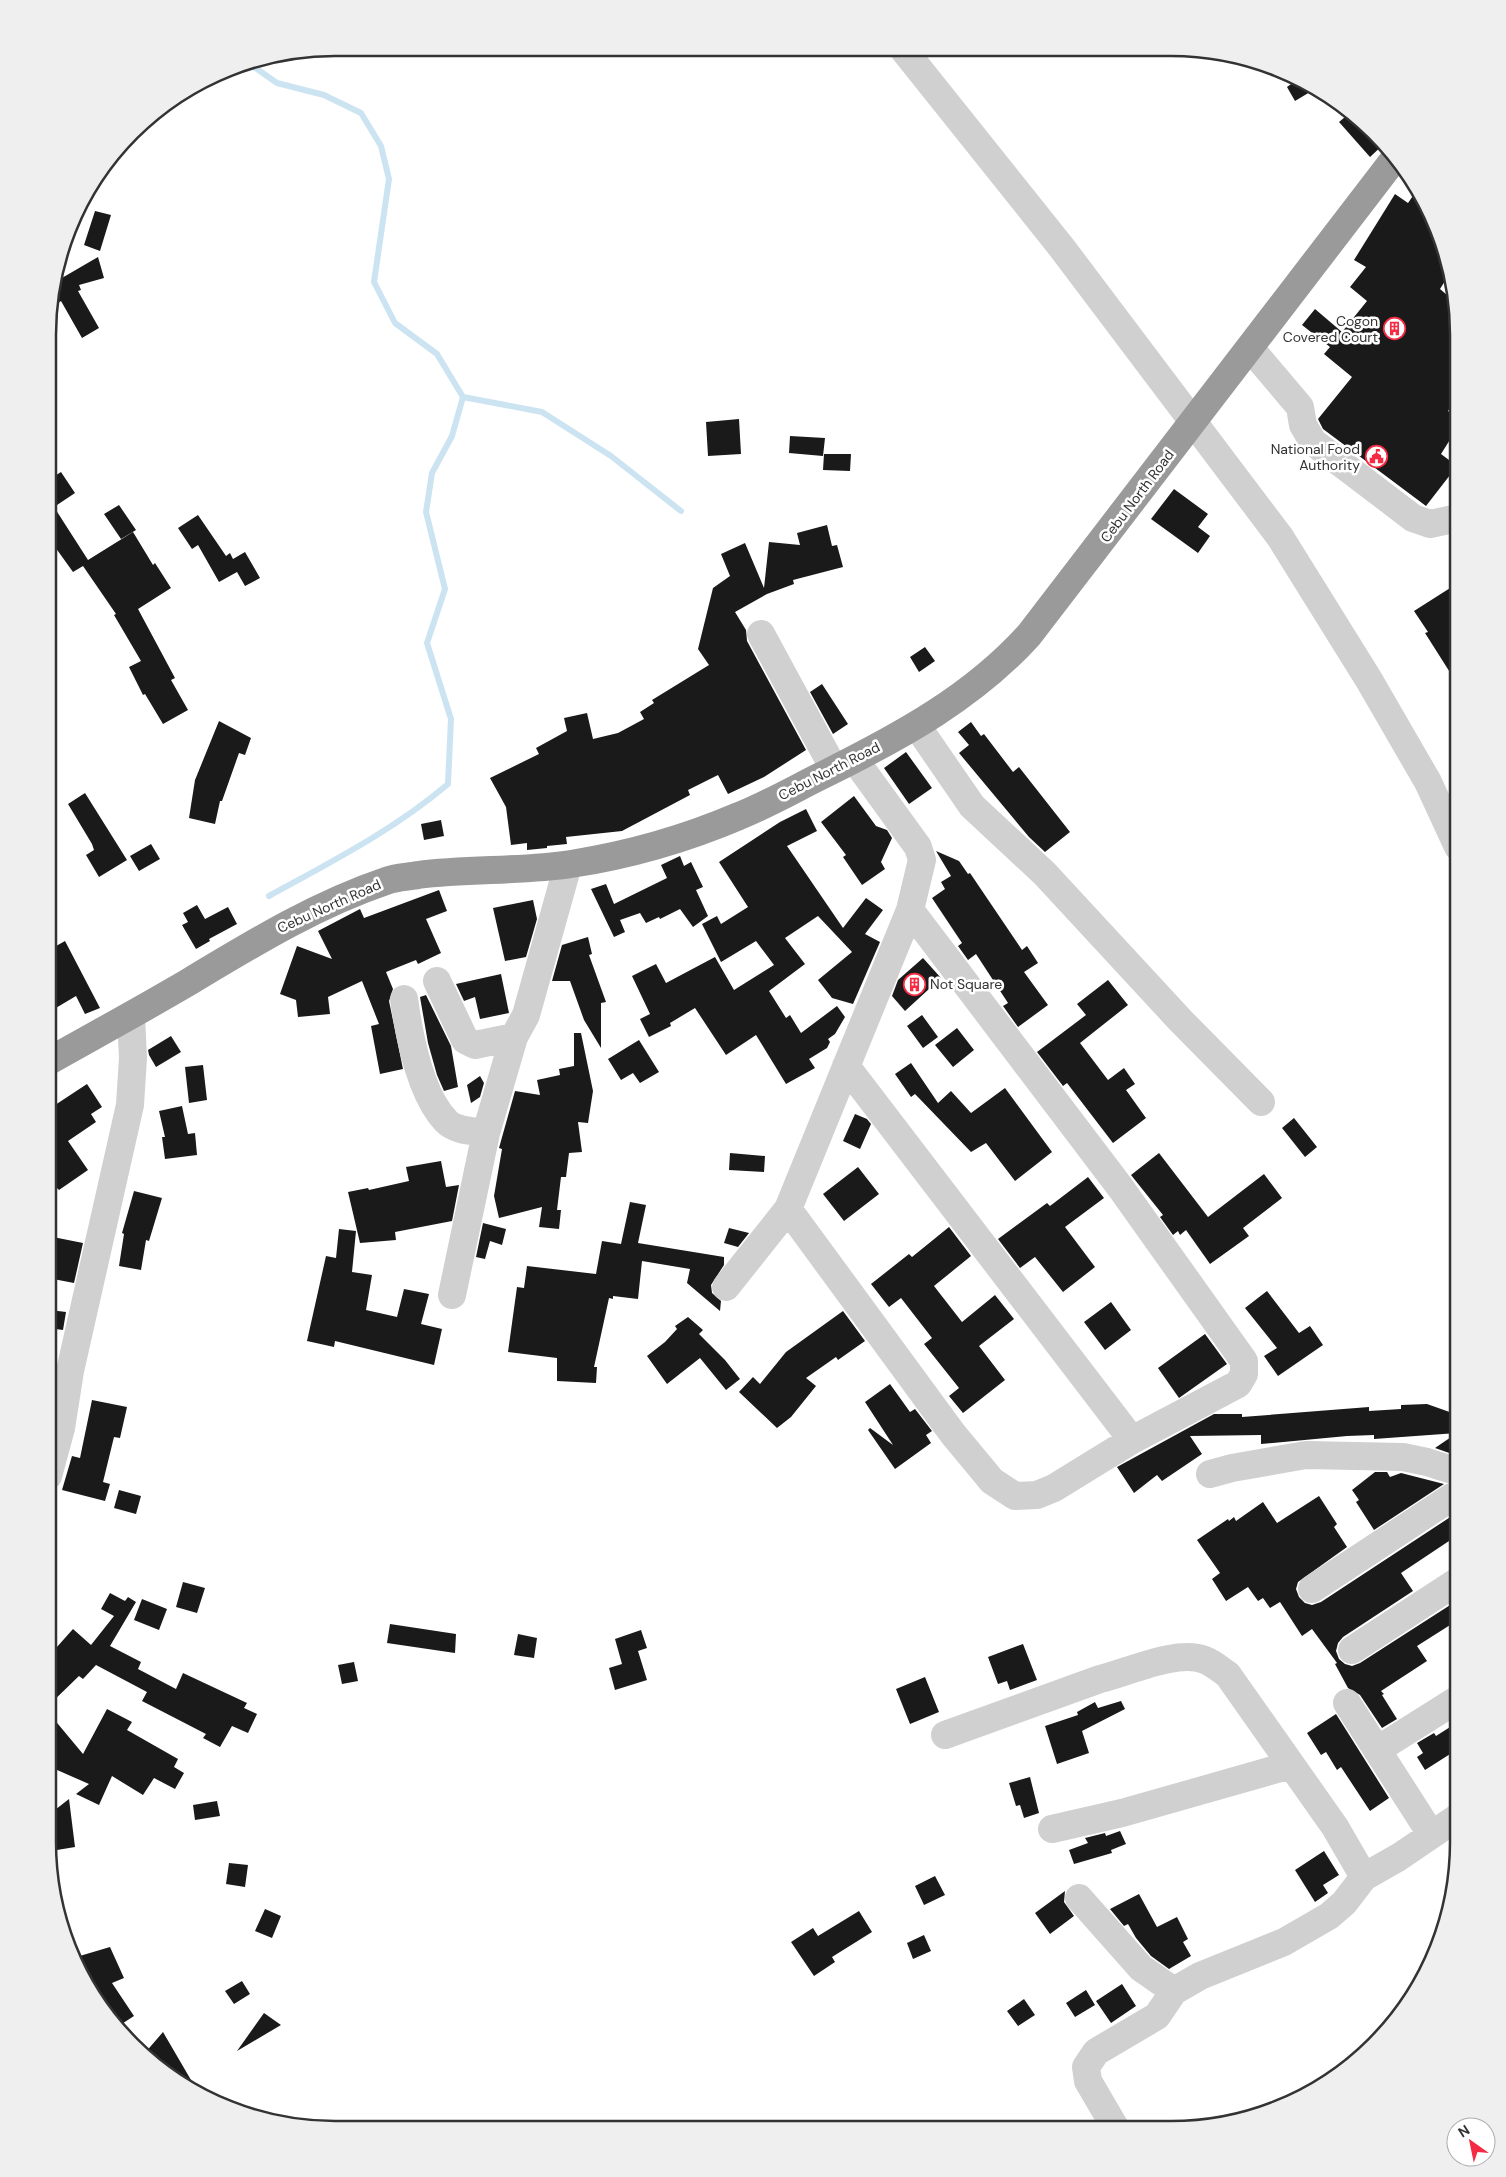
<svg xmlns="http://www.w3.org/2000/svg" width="1506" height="2177" viewBox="0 0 1506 2177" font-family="'DM Sans',sans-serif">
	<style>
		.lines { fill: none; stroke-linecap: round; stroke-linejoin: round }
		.stream { stroke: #cce4f1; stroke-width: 6 }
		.building { fill: #1a1a1a }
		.minor { stroke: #d0d0d0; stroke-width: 28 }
		.highway { stroke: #9a9a9a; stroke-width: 28 }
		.labels { text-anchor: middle; stroke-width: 5; stroke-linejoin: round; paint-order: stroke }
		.poi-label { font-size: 14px; fill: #333; stroke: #fff; text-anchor: end }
		.street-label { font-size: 14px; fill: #333; stroke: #fff }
		.rim { fill: none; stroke: #333; stroke-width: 2.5 }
	</style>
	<rect width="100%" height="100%" fill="#fff"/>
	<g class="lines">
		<path class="stream" d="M247,62L277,83L324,95L361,113L381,146L389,179L374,282L395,323L437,354L463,397L452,436L432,473L426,512L445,589L427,643L451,719L448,784C394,830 331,862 269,896
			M463,397L542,412L611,456L681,511"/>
	</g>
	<path class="building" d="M1298,79L1315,89L1295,101L1287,87Z
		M1351,112L1385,143L1370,157L1339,122Z
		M1417,190L1429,208L1449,261L1450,273L1440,289L1454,301L1458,335V396L1448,411L1458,418V427L1441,454L1457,466L1426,506L1323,429L1318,419L1352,377L1324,354L1330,347L1302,325L1315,309L1342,332L1367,301L1350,287L1366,267L1354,260L1395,194L1408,203Z
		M95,211L111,215L100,251L84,245Z
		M98,257L104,278L79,285L81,290L78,291L99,328L82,338L61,301L58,303L51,293L55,282Z
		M739,419L741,454L708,456L706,422Z
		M790,436L825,438L823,456L789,453Z
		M824,454H851L850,471L823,470Z
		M61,472L75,493L54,507L88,560L133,532L153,565L155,563L171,588L138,609L175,678L171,680L188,710L163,724L145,694L143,695L129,667L141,661L114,615L116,614L83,566L73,572L50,540V479Z
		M1174,489L1208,514L1198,527L1210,536L1198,553L1151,519Z
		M119,505L136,530L121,539L104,514Z
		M198,515L226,556L230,553L233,559L245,552L260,578L245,586L237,572L219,582L198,545L192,549L178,528Z
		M827,525L832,546L837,545L843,567L793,580L794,584L767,594L735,612L746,630L747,641L806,750L764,777L728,794L718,775L688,790L690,795L622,831L566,837L567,844L547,846V848L527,850V843L511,845L506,807L490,778L539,754L536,748L567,731L564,718L587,713L593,739L618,733L644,719L640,712L654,703L652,700L709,665L698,649L713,588L730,576L721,554L745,543L764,588L769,542L800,545L797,533Z
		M1458,583V685L1425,633L1428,632L1414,611Z
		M925,647L935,661L919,672L910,657Z
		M822,684L848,724L833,734L810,692Z
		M219,721L251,738L245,755L239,753L222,801H220L215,824L189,818L195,780Z
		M971,722L981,736L984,734L1013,772L1019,767L1070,832L1045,852L1029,837L959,753L969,745L958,732Z
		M906,752L932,788L909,804L884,768Z
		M85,793L127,860L99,877L86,855L94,850L92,844L68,804Z
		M854,796L876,826L887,830L892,838L881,862L885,869L862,885L843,857L846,855L821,822Z
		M806,809L817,831L787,846L843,928L866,898L883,910L865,934L880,942L853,1004L832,998L818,980L852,952L818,916L785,938L805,964L769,991L786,1018L790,1015L801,1033L837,1006L845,1017L835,1034L828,1039L830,1042L827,1048L809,1059L815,1068L786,1084L756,1035L726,1055L695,1008L670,1023L671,1026L649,1037L640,1019L650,1014L632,976L656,964L666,983L715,957L734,990L774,965L756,941L721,962L702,924L717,916L721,924L748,907L719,862L780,822Z
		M441,820L444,836L424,840L421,824Z
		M151,844L160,859L139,871L130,856Z
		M936,851L959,861L968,874L970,873L1022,950L1027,946L1038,963L1024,972L1048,1005L1018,1027L1003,1006L1008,1003L976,954L968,960L958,946L962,943L932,898L945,889L941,882L951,876Z
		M680,856L684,866L691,862L703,887L696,890L708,916L693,927L680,909L660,919L659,917L646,923L640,913L620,920L625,932L614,937L591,889L606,884L614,904L667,878L661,865Z
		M439,890L447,911L426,919L441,953L418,964L416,960L386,972L393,989L389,1001L403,1069L380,1074L371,1026L379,1024L362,981L328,997L330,1014L298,1017L296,1000L280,994L297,946L332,959L318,931L360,909L364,918Z
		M533,900L537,919L526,957L505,961L493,908Z
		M197,905L205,919L228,907L237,924L209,939L210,941L196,949L182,925L188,922L183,913Z
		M588,937L592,954L589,955L606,1002L601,1003V1048L584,1020L570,981H552L562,945Z
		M65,941L100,1008L85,1014L76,996L49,1012V950Z
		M923,958L941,978L905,1011L892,996L898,980Z
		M501,974L509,1013L480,1019L475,997L464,1001L456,984Z
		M1108,980L1128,1005L1080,1043L1108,1080L1124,1068L1135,1084L1126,1090L1146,1118L1113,1143L1067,1083L1063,1086L1037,1052L1086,1015L1077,1004Z
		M426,995L451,1046L458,1087L444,1091L437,1075L428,1043L420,997Z
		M922,1015L938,1037L923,1048L907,1026Z
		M957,1028L974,1050L953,1067L935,1045Z
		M574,1033H581L593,1091L588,1123L578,1122L582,1152L569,1153L566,1177H561L557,1210H561L559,1229L539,1227L542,1207L499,1218L494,1196L502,1149L499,1148L515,1091L540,1095L537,1080L560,1075L559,1069L574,1066Z
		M171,1036L181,1052L156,1067L149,1055L148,1050Z
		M639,1040L659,1072L640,1083L633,1073L621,1080L608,1059Z
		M911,1063L938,1103L951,1091L971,1113L1005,1088L1052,1152L1015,1181L986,1143L971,1152L915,1094L911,1097L895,1074Z
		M203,1065L207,1100L189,1103L185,1067Z
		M480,1076L484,1083L480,1097L471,1103L467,1085Z
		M87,1084L102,1107L91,1114L96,1122L68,1141L88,1170L59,1190L57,1188L49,1194V1109Z
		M182,1106L188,1134L195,1133L197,1155L165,1159L162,1137H165L159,1111Z
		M855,1114L867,1119L871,1124L860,1149L843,1141Z
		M1294,1118L1317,1147L1305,1157L1282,1128Z
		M730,1153L765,1156L764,1172L729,1170Z
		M1159,1153L1208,1217L1264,1174L1282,1198L1243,1228L1249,1236L1210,1264L1186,1230L1180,1235L1178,1231L1173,1235L1160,1217L1163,1215L1131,1175Z
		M441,1161L446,1187L459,1185L452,1221L395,1232L396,1240L360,1243L348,1192L368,1188L369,1190L409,1181L406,1167Z
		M858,1167L879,1194L844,1221L823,1194Z
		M1088,1177L1104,1198L1065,1227L1095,1267L1063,1292L1035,1257L1020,1268L998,1239L1047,1203L1050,1206Z
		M134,1191L162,1198L149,1241L146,1240L141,1270L119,1266L124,1234L122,1233Z
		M630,1202L646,1205L638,1243L724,1257V1265L711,1285L712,1293L721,1301L720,1311L687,1283L690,1269L642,1261L638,1299L613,1296V1299L609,1298L594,1367H597L596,1383L557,1381V1358L508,1352L517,1287L524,1288L527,1266L596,1274L602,1241L621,1244Z
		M483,1223L506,1229L502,1245L490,1241L485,1259L476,1257Z
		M949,1227L971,1256L934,1286L962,1322L995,1295L1014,1319L979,1346L1005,1380L963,1413L949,1396L959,1388L924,1344L932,1338L901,1298L889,1307L871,1284L909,1254L912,1257Z
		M729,1228L749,1233L738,1247L724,1243Z
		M339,1229L356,1231L352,1272L372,1275L366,1310L397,1317L404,1289L429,1294L421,1324L442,1329L434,1365L335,1341L334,1347L307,1341L326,1256L336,1258Z
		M48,1236L83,1243L74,1283L48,1278Z
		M1267,1291L1299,1333L1310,1326L1323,1345L1278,1376L1264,1356L1277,1348L1245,1308Z
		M1111,1302L1131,1330L1105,1350L1084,1322Z
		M50,1310L66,1312L63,1330L48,1328Z
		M843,1311L865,1341L838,1360L836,1357L806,1378L816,1386L791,1417L777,1428L739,1392L753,1377L760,1384L786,1352Z
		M688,1317L703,1330L699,1334L725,1360L740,1379L726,1390L700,1358L667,1384L647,1356L665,1342L677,1329L675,1326Z
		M1205,1334L1227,1364L1179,1398L1158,1368Z
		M890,1384L910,1412L915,1409L932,1431L926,1435L931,1443L895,1469L868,1430L870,1428L893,1445L865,1402Z
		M92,1400L127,1407L120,1438L114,1437L103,1482L110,1484L105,1501L62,1490L72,1456L80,1458Z
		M1427,1404L1458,1415V1456L1435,1448L1457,1433L1374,1439V1435L1347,1436L1261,1444V1435L1190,1436L1202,1454L1162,1481L1157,1475L1134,1493L1117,1467L1214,1414H1242V1417L1369,1407V1411L1401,1409V1405Z
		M1375,1472H1387L1390,1477L1401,1473L1444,1484L1374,1530L1356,1502L1359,1500L1352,1490Z
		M119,1490L141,1496L136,1514L114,1508Z
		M1319,1496L1337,1524L1334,1527L1347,1547L1298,1582L1296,1589L1299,1597L1305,1603L1312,1605L1321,1602L1458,1512V1535L1401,1573L1413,1591L1343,1637L1338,1643L1336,1651L1339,1659L1345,1664L1352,1666L1360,1663L1458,1600V1620L1417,1646L1427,1661L1381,1691L1384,1694L1382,1695L1397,1719L1382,1728L1360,1695L1348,1688L1335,1664L1337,1663L1312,1629L1302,1636L1280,1602L1270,1608L1263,1598L1258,1601L1248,1587L1226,1601L1212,1579L1220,1573L1197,1540L1228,1519L1229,1521L1234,1517L1236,1521L1263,1502L1277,1523Z
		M183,1582L205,1588L197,1613L176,1607Z
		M110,1593L125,1601L128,1597L136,1602L110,1646L141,1662L138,1669L176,1689L183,1673L247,1703L244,1708L257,1714L248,1733L232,1726L220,1747L203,1738L206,1734L142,1701L147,1692L96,1665L83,1679L79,1676L48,1706V1657L73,1629L91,1645L114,1616L101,1609Z
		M142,1599L167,1609L159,1630L134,1620Z
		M390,1624L456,1634L455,1653L387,1643Z
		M641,1630L647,1648L638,1651L647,1680L615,1690L609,1668L622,1664L615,1639Z
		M518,1634L537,1638L534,1658L514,1655Z
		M1023,1644L1037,1680L1010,1690L1007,1681L998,1684L988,1657Z
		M354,1662L358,1681L342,1684L338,1665Z
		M925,1677L939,1712L910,1724L896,1689Z
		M1121,1701L1125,1709L1082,1731L1089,1753L1057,1764L1045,1726L1078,1715L1077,1712L1095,1702L1098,1708Z
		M107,1709L132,1722L127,1730L178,1759L174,1767L184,1773L175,1789L154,1778L143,1795L112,1776L99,1805L76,1794L89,1784L48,1766V1712L83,1754Z
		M1336,1714L1389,1798L1370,1811L1341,1767L1337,1770L1326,1752L1321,1755L1307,1733Z
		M1458,1722V1749L1425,1770L1417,1757L1423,1753L1417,1743L1434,1733L1436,1736Z
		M1030,1777L1039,1813L1024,1818L1020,1805L1016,1806L1009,1783Z
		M69,1799L75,1847L57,1850L51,1813Z
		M217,1801L220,1816L195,1820L193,1805Z
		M1120,1831L1126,1844L1111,1850L1112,1853L1074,1864L1069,1850L1088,1843L1085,1838L1105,1833L1106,1836Z
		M1324,1851L1339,1875L1323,1885L1328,1893L1315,1902L1295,1870Z
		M229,1863L248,1865L245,1887L226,1884Z
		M935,1876L945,1895L924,1905L915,1886Z
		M1065,1891L1064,1902L1074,1916L1050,1934L1035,1913Z
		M1139,1894L1157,1927L1177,1917L1188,1939L1183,1942L1191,1956L1169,1969L1151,1956L1136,1938L1128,1924L1124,1926L1110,1909Z
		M265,1909L281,1916L272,1938L255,1931Z
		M859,1911L872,1932L832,1957L835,1962L814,1976L791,1942L813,1928L818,1936Z
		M924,1935L931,1951L913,1959L907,1943Z
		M110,1947L124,1978L112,1983L134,2016L117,2027L107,2017L77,1969L73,1958Z
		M242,1981L250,1994L234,2004L225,1991Z
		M1122,1984L1136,2006L1111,2023L1096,2001Z
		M1086,1990L1095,2005L1075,2017L1066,2003Z
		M1024,1999L1035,2015L1018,2026L1007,2011Z
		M264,2013L281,2025L237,2051Z
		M163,2032L198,2092L160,2070L144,2054Z"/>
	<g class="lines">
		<path class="minor" d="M903,49L1062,248L1280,537L1369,680L1428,782L1458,847
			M1250,348L1300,407L1303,425L1313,442L1413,518L1430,524L1458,518
			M761,634L834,769
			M917,726L972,806L1045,874L1181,1021L1261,1102
			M437,981L465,1040L475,1045L514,1037
			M404,999C409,1035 420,1094 446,1121C455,1131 474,1131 486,1133
			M846,1066L1132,1440
			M788,1209L953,1434L992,1481L1015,1496L1037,1495L1054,1488L1132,1440L1238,1384L1244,1374V1361L1120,1187L910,910
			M726,1287L788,1209L910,910L922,860L918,847L855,760
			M452,1295L486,1133L514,1037L526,1015L568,865
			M1210,1474L1232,1468L1306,1455L1403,1457L1427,1462L1458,1472
			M48,1476L61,1428L70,1371L130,1105L133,1058L131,1016
			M1312,1589L1458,1493
			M1352,1650L1458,1581
			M1347,1703L1431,1834
			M945,1735L1100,1679C1129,1672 1177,1649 1205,1660C1213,1663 1221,1670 1228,1675L1335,1827L1364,1877
			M1377,1750L1458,1699
			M1052,1829L1122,1813L1291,1765
			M1079,1898L1141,1968L1174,1991L1200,1976L1284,1942L1329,1916L1344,1903L1364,1877L1399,1857L1458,1817
			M1116,2129L1088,2081L1086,2067L1096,2052L1157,2016L1174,1991"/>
		<path class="highway" d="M49,1061C95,1035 141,1010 187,983C252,944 315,905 386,881C396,877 408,877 418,875C469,868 520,872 571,864C629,855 685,839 739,816C769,804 798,787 827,773C901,736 973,697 1029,635L1395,158"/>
	</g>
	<defs>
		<symbol id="building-ring" viewBox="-11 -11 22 22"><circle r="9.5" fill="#fff" stroke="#f52a43" stroke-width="1.5"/><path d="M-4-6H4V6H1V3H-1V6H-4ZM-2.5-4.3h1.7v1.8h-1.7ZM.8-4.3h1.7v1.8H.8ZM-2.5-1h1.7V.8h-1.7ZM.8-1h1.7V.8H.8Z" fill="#f52a43"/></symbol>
		<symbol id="civic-ring" viewBox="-11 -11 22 22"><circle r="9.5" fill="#fff" stroke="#f52a43" stroke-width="1.5"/><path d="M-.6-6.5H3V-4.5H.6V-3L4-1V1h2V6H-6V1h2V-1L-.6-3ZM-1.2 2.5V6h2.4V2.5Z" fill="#f52a43"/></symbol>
	</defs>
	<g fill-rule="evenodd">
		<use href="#building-ring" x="1382" y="316" width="25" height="25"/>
		<use href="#civic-ring" x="1364" y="444" width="25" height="25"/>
		<use href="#building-ring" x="902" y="972" width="25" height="25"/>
	</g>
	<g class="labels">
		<g class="poi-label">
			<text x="1378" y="326">Cogon<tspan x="1378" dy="16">Covered Court</tspan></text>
			<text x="1360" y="454">National Food<tspan x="1360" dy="16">Authority</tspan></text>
			<text x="930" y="989" text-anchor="start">Not Square</text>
		</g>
		<g class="street-label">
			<text transform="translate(1137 496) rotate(-53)" y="5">Cebu North Road</text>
			<text transform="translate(829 771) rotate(-27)" y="5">Cebu North Road</text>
			<text transform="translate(329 906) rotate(-24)" y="5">Cebu North Road</text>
		</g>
	</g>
	<path d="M0 0H1506V2177H0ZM335 56H1171A279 279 0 0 1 1450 335V1842A279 279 0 0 1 1171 2121H335A279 279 0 0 1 56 1842V335A279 279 0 0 1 335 56Z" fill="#efefef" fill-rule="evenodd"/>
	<path class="rim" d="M335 56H1171A279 279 0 0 1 1450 335V1842A279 279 0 0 1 1171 2121H335A279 279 0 0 1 56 1842V335A279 279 0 0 1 335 56Z"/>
	<g transform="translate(1471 2142) rotate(327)"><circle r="24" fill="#ffffff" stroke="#adadad"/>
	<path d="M0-4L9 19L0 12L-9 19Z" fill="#f52a43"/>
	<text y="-8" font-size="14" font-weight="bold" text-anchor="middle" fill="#333333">N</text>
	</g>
</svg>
